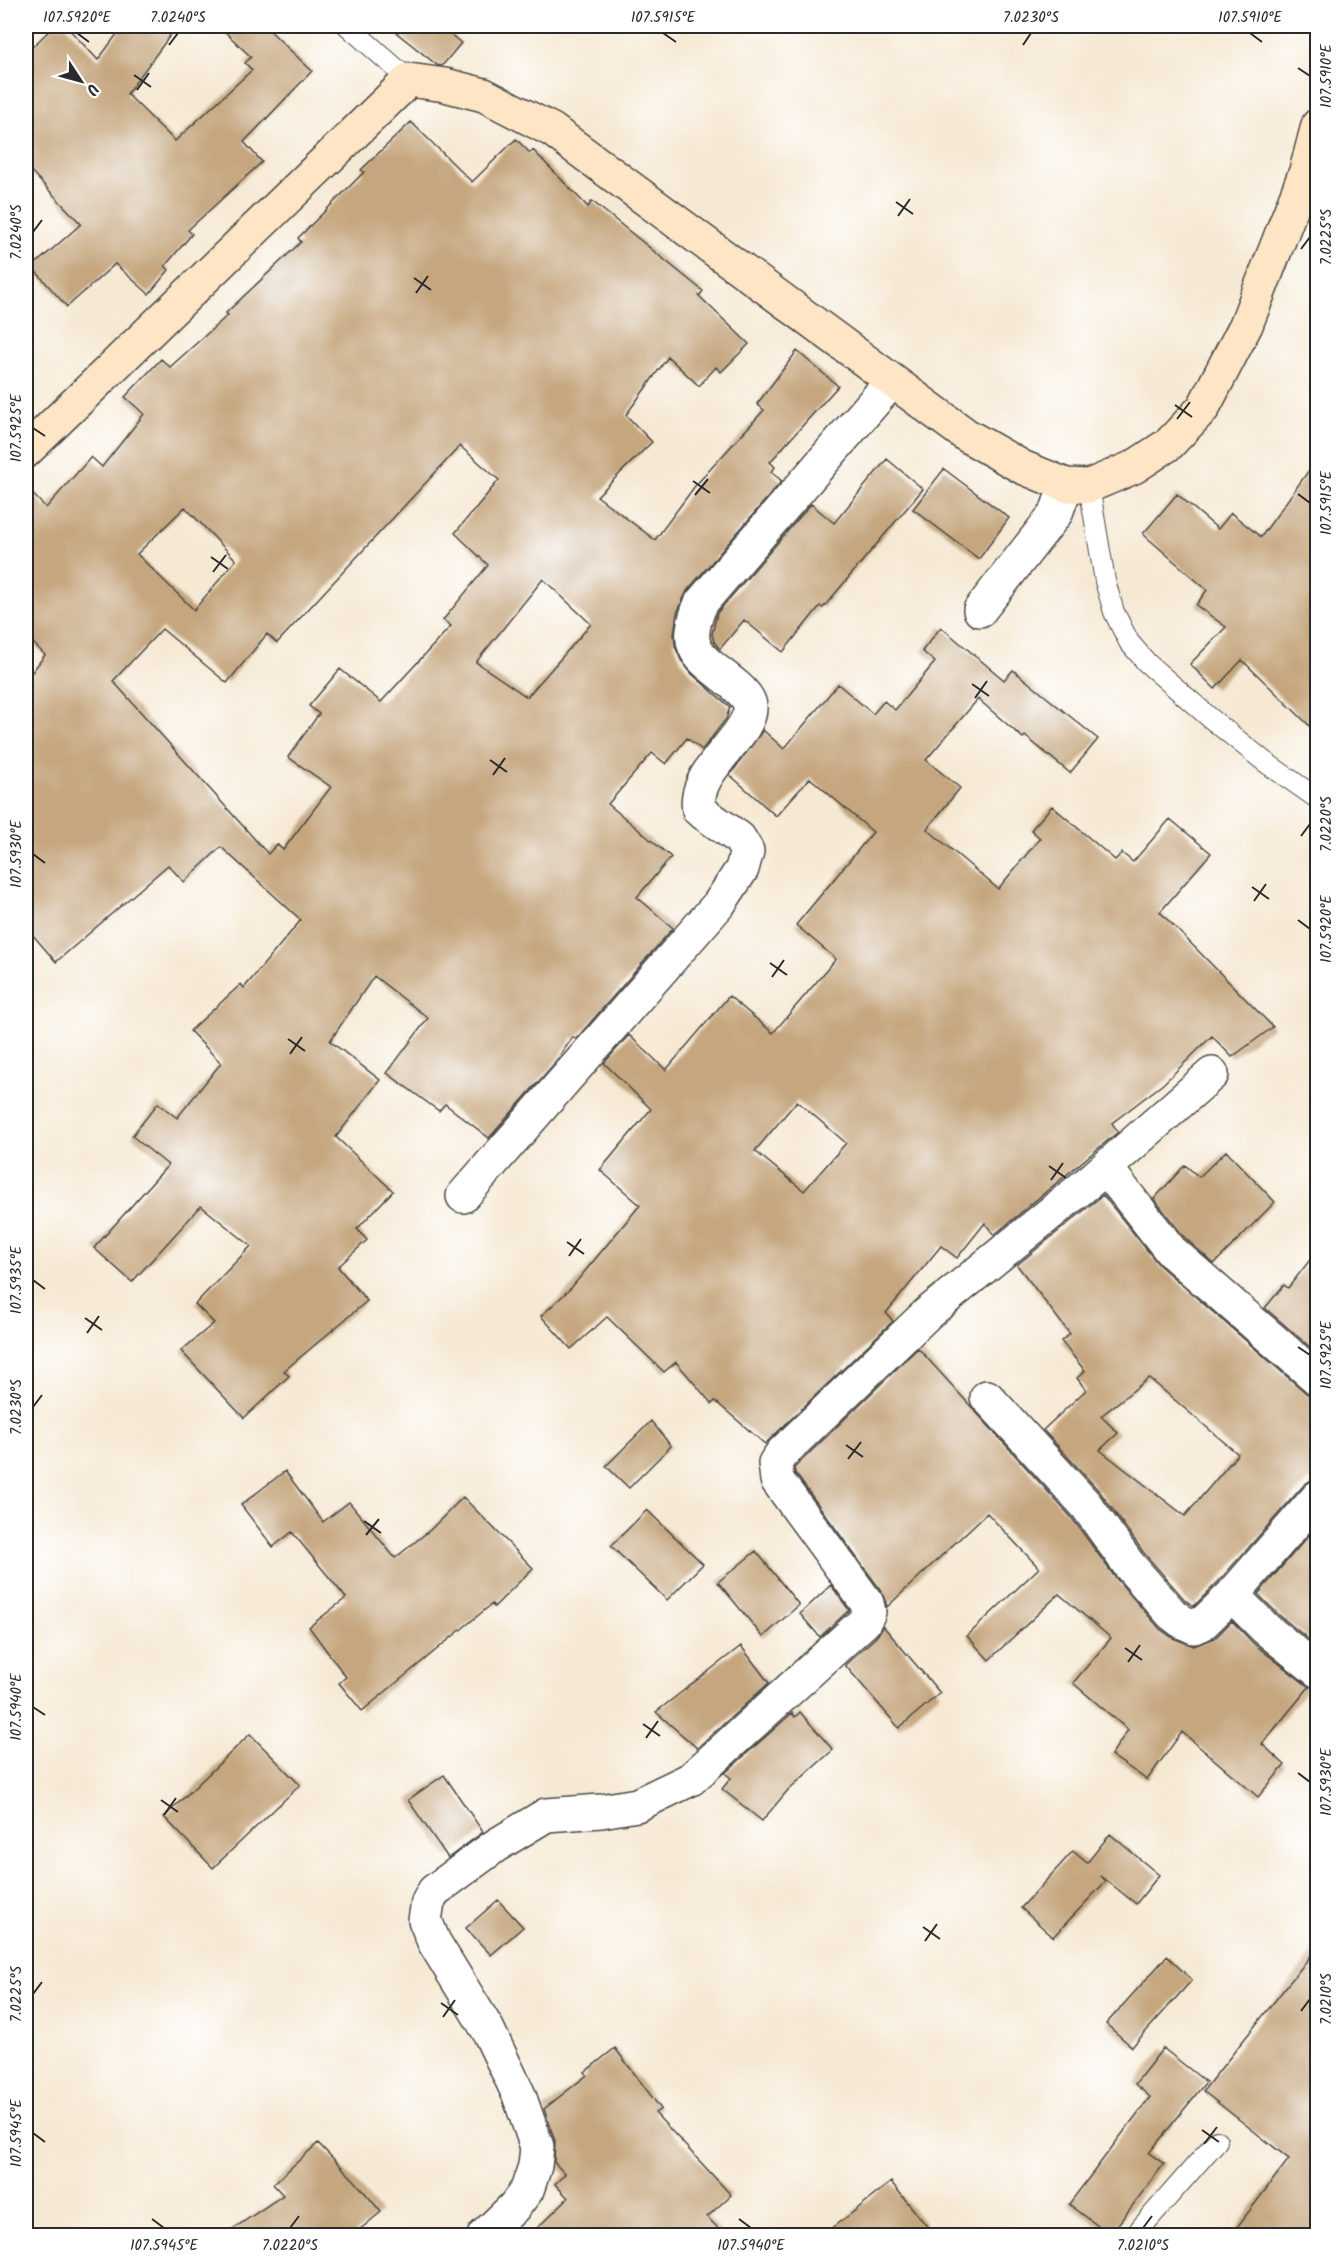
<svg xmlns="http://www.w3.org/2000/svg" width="1343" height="2261" viewBox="0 0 1343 2261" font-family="Kalam,sans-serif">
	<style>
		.building { fill: #c5a67e; fill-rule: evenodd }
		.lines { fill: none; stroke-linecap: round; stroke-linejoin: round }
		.lane-casing { stroke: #494844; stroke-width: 22 }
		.street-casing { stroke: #494844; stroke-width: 36 }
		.secondary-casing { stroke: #494844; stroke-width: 36 }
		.lane { stroke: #fff; stroke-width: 20 }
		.street { stroke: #fff; stroke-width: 33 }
		.secondary { stroke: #fde5c5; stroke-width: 33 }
		.ticks { fill: none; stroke: #2b2b2b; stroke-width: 2 }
		.neatline { fill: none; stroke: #2b2b2b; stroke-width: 2 }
		.ticks-label { font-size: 15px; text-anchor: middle; fill: #2b2b2b }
	</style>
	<rect width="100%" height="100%" fill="#fff"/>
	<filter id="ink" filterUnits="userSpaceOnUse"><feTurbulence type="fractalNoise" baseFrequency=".0167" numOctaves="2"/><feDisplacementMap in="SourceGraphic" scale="12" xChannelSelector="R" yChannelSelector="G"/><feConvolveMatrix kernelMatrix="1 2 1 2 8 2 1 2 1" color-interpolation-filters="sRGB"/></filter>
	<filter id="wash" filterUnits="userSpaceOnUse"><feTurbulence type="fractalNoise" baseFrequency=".008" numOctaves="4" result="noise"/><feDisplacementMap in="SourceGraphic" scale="24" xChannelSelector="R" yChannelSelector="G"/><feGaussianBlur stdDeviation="1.35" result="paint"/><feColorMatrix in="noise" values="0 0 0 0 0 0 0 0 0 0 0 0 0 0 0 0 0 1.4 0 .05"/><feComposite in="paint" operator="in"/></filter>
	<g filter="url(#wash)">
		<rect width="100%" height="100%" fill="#f6e9d4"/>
		<g id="blocks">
			<path class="building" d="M54,26H66L98,60L123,26H177L127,94L175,141L252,70L245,63L251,57L219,26H265L312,71L244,142L262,162L188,230L192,234L165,266L169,270L149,294L115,264L67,307L32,267L81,224L26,166V53Z
				M388,26H440L461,43L442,66L437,65Z
				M411,122L472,182L516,139L530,153L533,150L588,207L592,201L703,291L699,296L749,344L721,372L716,367L699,386L668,357L626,415L652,442L597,496L655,540L695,486L764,410L757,404L797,351L838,386L770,462L775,467L771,472L782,481L687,591L677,613L674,635L675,646L681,660L692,674L730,707L726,719L702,750L687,738L666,764L652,753L608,804L671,857L637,897L673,928L576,1039L573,1037L553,1065L489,1138L445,1104L439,1111L387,1073L428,1018L374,976L330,1041L380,1080L336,1137L393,1191L357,1229L367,1240L338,1267L367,1301L284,1371L289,1376L244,1418L181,1351L214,1323L195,1304L251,1246L201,1206L132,1282L94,1248L168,1165L132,1136L158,1103L177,1118L221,1063L190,1031L241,984L244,988L301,920L221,847L184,882L168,865L56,962L26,927V680L45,655L26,636V487L46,508L91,457L102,467L144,414L125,397L161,359L170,367L228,315L226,313L301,242L298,238L364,172L361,170ZM460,446L499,480L455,533L488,565L443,620L451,626L381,702L340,669L309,706L319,714L288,757L331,787L283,850L277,844L268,854L113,681L162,629L227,683L267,634L277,643ZM185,507L236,560L194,610L137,554ZM543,579L591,624L527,697L476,662Z
				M887,459L923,489L823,608L820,606L783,652L744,620L720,649L718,647L714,642L712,634L717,613L811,504L834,523Z
				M1317,459V733L1242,660L1215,689L1190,664L1226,627L1196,605L1207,590L1143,534L1177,494L1218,529L1231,513L1261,537Z
				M944,469L1009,518L979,559L913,509Z
				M941,627L1004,680L1013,670L1098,739L1070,773L1025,736L1023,738L978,699L926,760L960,788L927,829L998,889L1040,838L1031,830L1052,806L1115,860L1122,853L1133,862L1170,819L1211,853L1160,912L1273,1027L1232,1057L1212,1036L1163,1084L1112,1123L1118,1132L994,1235L985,1223L957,1258L941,1246L886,1313L893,1321L765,1444L715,1401L712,1404L676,1362L664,1372L607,1317L571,1349L541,1316L571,1288L640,1205L600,1170L651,1109L604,1063L629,1035L666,1070L729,996L773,1033L836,959L796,925L873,832L810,778L776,816L730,775L763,730L784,749L838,684L873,714L884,701L895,710L935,662L922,651ZM797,1101L846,1143L804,1191L755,1151Z
				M1226,1151L1275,1202L1214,1264L1185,1238L1154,1199L1185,1165L1199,1177Z
				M1103,1195L1159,1265L1306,1393L1317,1401V1479L1311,1480L1304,1485L1218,1582L1194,1606L1185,1600L1144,1553L1100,1492L1043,1430L1086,1390L1077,1378L1085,1371L1061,1341L1070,1334L1017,1265ZM1149,1378L1238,1454L1185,1516L1100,1450L1118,1433L1101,1416Z
				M1317,1251V1339L1310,1347L1265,1308L1284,1285L1288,1288Z
				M918,1348L1071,1517L1115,1577L1160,1629L1173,1638L1194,1646L1215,1638L1232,1621L1254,1644L1309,1687L1262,1744L1285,1765L1258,1797L1182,1732L1147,1780L1111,1755L1128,1730L1073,1683L1111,1638L1059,1594L989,1660L967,1636L1039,1568L987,1513L887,1607L882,1592L795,1473L794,1468Z
				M651,1421L671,1446L629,1488L606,1466Z
				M285,1471L323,1522L349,1502L395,1558L430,1530L463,1497L533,1568L494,1607L492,1604L362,1711L339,1683L346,1677L309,1627L346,1598L292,1532L273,1547L241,1505Z
				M647,1510L703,1564L667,1600L611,1546Z
				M1317,1526V1646L1279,1615L1258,1594Z
				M756,1551L799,1605L763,1637L718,1582Z
				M831,1585L849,1610L820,1637L800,1614Z
				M883,1626L940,1693L899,1728L845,1665L877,1636Z
				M741,1646L769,1683L697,1748L656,1712Z
				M800,1712L833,1750L788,1790L762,1821L722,1789L731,1778L725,1773L792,1713L795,1717Z
				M250,1734L300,1785L213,1868L164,1817Z
				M444,1775L483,1832L448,1858L408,1800Z
				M1110,1834L1159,1875L1136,1904L1101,1876L1106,1881L1053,1937L1021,1908L1073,1851L1087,1863Z
				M498,1900L523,1927L491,1955L466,1928Z
				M1317,1948V2235H1231L1289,2159L1203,2091Z
				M1167,1956L1192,1980L1132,2047L1106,2024Z
				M615,2048L661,2109L655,2113L731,2195L707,2217L725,2235H530L568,2198L555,2184L565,2174L554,2162L555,2141L544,2109L587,2075L585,2072Z
				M1163,2048L1206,2082L1149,2153L1164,2164L1110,2235L1069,2204L1150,2097L1135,2084Z
				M318,2143L355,2181L381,2212L353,2235H224L283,2195L273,2184Z
				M891,2182L934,2235H824Z"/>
		</g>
	</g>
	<g filter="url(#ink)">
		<use href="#blocks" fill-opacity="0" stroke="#494844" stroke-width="1.5"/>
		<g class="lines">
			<defs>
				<path id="lane" d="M348,26L409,80
					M1089,486L1105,581L1114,612L1129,642L1147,663L1209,717L1265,762L1318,799
					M1140,2229L1217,2141"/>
				<path id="street" d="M980,610L1056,513L1066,485
					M1106,1168L1171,1251L1318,1379
					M463,1196L719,904L742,869L747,851L739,838L699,810C691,770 753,735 750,706C749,698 742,692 737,687C701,657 680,653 701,603L892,381
					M987,1397L1086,1505L1129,1565L1172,1614L1181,1621L1194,1627L1202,1624L1232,1595L1266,1629L1318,1671
					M1232,1595L1318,1497
					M484,2236L514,2207L527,2190L535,2166L537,2147L519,2095L488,2030L434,1942L425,1920L428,1902L434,1891L495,1846L546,1815L601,1811L637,1805L691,1779L864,1622L869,1612L867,1603L777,1480L775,1463L782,1453L928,1313L1095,1177L1212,1074"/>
				<path id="secondary" d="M26,451L409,80L445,85L484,95L552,130L966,435L1022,467L1066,485L1089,486L1134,467L1169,444L1203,408L1246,325L1306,171L1318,125"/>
			</defs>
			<use href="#lane" class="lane-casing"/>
			<use href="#street" class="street-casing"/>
			<use href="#secondary" class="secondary-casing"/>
			<use href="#lane" class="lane"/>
			<use href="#street" class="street"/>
			<use href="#secondary" class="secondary"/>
		</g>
	</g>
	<path class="ticks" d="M77,33L89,42M663,33L676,42M1250,33L1262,42M169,45L178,33M1023,45L1031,33M1298,68L1310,76M134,75L151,87M137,90L149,73M896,202L913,214M898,216L910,199M33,232L42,220M1301,249L1310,237M414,278L431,290M416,293L428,276M1175,405L1192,417M1177,419L1190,402M33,428L45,436M693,481L710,493M1298,494L1310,503M695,495L708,479M211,557L228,569M213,572L226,555M972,684L989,696M975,698L987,681M490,760L507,772M493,775L505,758M1301,836L1310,824M33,854L45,863M1252,887L1269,899M1254,901L1266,884M1298,920L1310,929M770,963L787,975M772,977L784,960M288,1039L305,1051M290,1054L302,1037M1049,1166L1066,1178M1051,1180L1063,1163M567,1242L584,1254M569,1256L581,1239M33,1280L45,1289M85,1318L102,1330M87,1333L99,1316M1298,1347L1310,1355M33,1407L42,1395M846,1445L863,1457M848,1459L861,1442M364,1521L381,1533M366,1535L379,1519M1125,1648L1142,1660M1128,1662L1140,1645M33,1707L45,1715M643,1724L660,1736M646,1738L658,1721M1298,1773L1310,1782M161,1800L178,1812M164,1815L176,1798M923,1927L940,1939M925,1941L937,1924M33,1994L42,1982M441,2003L458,2015M1301,2011L1310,1999M443,2017L455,2000M1202,2130L1219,2142M33,2133L45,2142M1204,2144L1217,2127M152,2219L164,2228M739,2219L751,2228M290,2228L299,2216M1143,2228L1152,2216"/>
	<rect width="1343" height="2261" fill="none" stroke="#fff" stroke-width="66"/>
	<g transform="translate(81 81) rotate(126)" stroke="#ffffff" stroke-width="4.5" paint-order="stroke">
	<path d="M0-4.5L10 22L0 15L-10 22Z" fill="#2b2b2b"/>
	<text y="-9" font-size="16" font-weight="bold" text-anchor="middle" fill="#2b2b2b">U</text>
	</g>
	<rect x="33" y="33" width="1277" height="2195" class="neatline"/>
	<g class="ticks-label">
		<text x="77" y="22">107.5920°E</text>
		<text x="178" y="22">7.0240°S</text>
		<text x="663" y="22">107.5915°E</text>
		<text x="1031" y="22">7.0230°S</text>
		<text x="1250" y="22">107.5910°E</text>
		<text transform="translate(1326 76) rotate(-90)" y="5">107.5910°E</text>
		<text transform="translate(16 232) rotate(-90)" y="5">7.0240°S</text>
		<text transform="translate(1326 237) rotate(-90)" y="5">7.0225°S</text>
		<text transform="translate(16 428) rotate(-90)" y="5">107.5925°E</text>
		<text transform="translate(1326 503) rotate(-90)" y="5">107.5915°E</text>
		<text transform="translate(1326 824) rotate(-90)" y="5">7.0220°S</text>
		<text transform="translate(16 854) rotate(-90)" y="5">107.5930°E</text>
		<text transform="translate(1326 929) rotate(-90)" y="5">107.5920°E</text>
		<text transform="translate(16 1280) rotate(-90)" y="5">107.5935°E</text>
		<text transform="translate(1326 1355) rotate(-90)" y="5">107.5925°E</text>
		<text transform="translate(16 1407) rotate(-90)" y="5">7.0230°S</text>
		<text transform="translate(16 1707) rotate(-90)" y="5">107.5940°E</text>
		<text transform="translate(1326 1782) rotate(-90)" y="5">107.5930°E</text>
		<text transform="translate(16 1994) rotate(-90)" y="5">7.0225°S</text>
		<text transform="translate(1326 1999) rotate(-90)" y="5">7.0210°S</text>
		<text transform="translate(16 2133) rotate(-90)" y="5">107.5945°E</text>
		<text x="164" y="2250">107.5945°E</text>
		<text x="290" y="2250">7.0220°S</text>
		<text x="751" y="2250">107.5940°E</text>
		<text x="1143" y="2250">7.0210°S</text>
	</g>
</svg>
